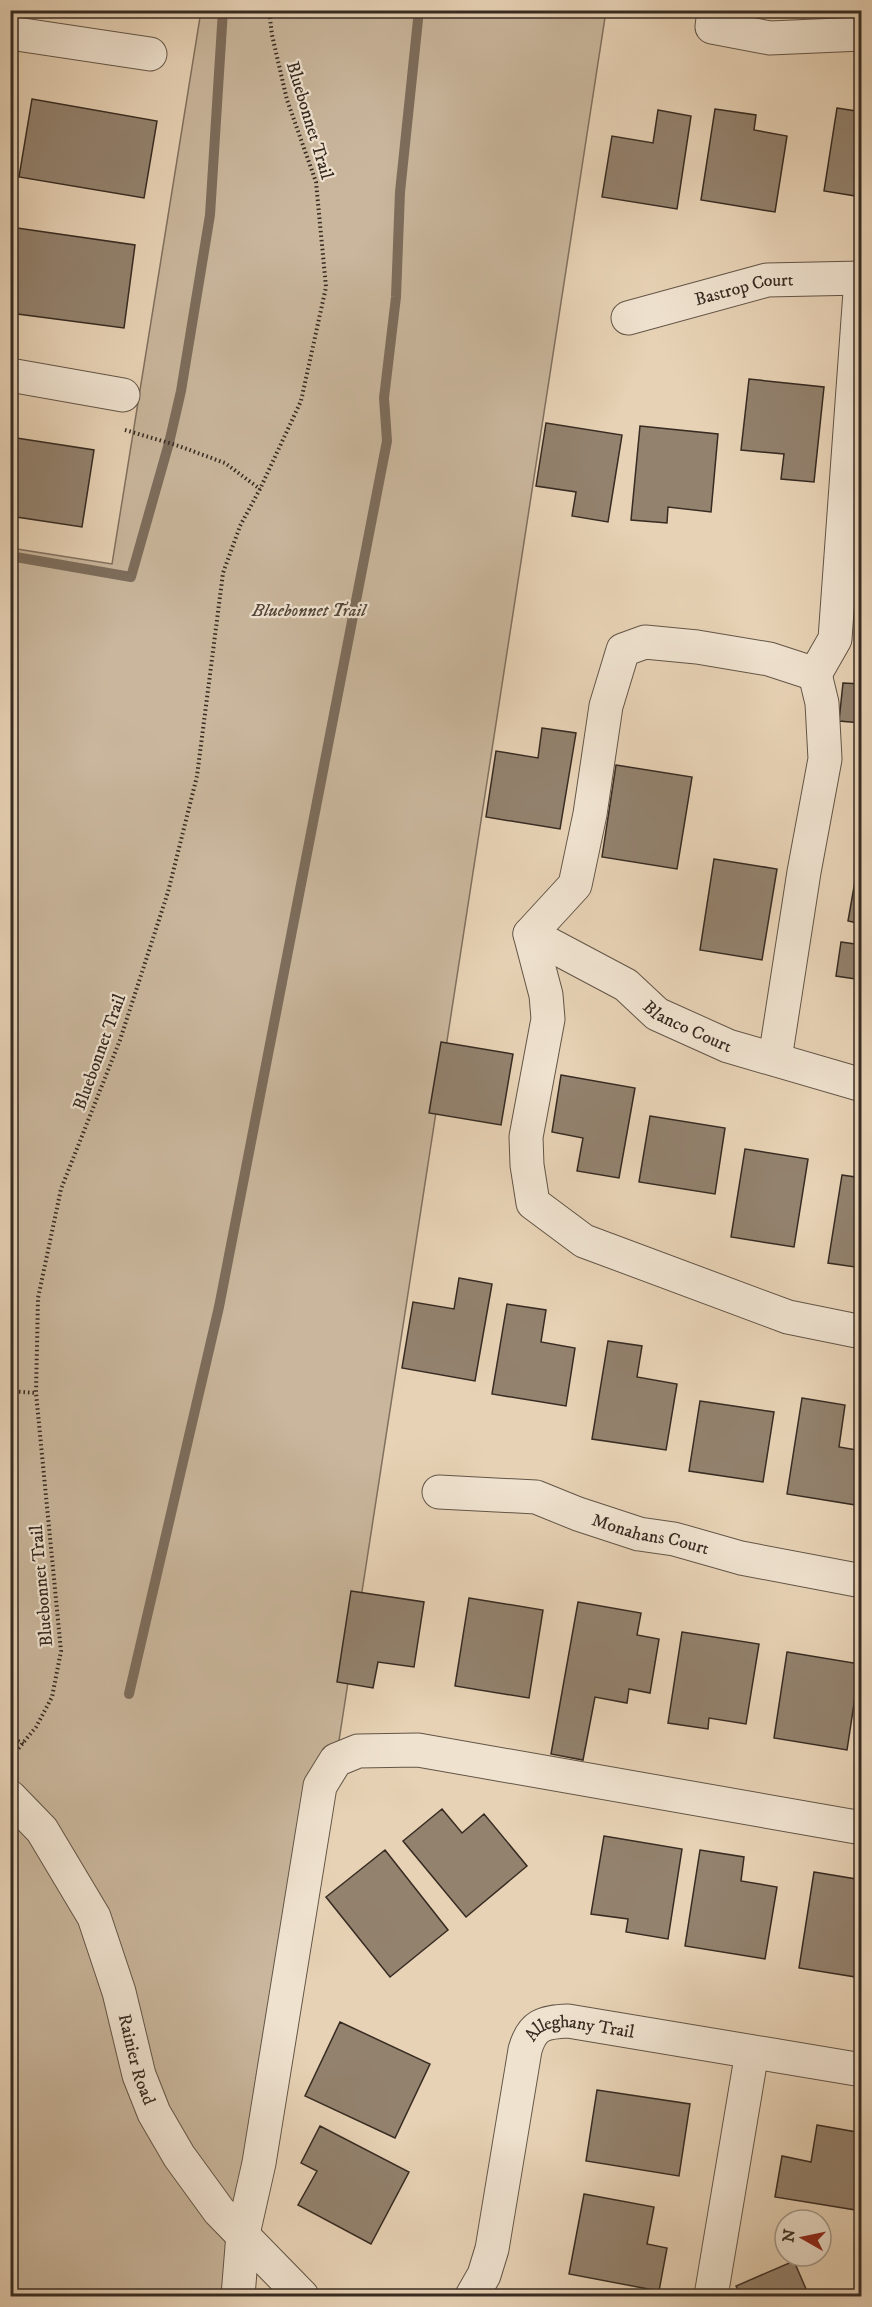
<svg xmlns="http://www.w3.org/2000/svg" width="872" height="2307" viewBox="0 0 872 2307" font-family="'IM FELL DW Pica',serif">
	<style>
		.green { fill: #c9b69c; stroke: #80705f; stroke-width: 1.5 }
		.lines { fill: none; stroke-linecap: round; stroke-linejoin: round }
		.stream { stroke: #7d6d5c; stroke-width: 10 }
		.building { fill: #93826e; stroke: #372b22; stroke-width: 1.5 }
		.minor-casing { stroke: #635547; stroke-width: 35 }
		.path { stroke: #372b22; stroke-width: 4; stroke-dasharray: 1.5 3; stroke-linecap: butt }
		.minor { stroke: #efe2cf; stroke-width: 33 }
		.labels { text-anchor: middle; stroke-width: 4.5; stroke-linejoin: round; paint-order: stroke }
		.street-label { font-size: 18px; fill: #372b22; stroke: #efe2cf }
		.park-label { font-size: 18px; font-style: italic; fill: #54473a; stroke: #efe2cf }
	</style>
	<rect width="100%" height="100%" fill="#e7d2b5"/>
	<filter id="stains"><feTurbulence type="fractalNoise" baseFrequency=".00333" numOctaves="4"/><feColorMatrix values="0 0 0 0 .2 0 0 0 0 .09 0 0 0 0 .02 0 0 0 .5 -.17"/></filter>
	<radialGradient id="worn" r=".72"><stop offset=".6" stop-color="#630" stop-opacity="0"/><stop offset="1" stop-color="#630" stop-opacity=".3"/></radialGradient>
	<path class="green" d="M201,11H606L336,1760L250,2296H11L10,548L112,564Z"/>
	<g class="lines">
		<path class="stream" d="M10,556L131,577L169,443L181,391L210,215L223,10
			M129,1694L219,1307L387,441L384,398L396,297L400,192L419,10"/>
	</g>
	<path class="building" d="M32,99L157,121L144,198L19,177Z
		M837,108L862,112V197L824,191Z
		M715,109L756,115L754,130L787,136L775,212L701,200Z
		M658,110L691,116L677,209L602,197L612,136L653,143Z
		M10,227L135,245L124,328L10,313Z
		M749,379L824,387L814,482L781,479L784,454L741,450Z
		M546,423L622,435L608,522L572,516L576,492L536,486Z
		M640,426L718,434L711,512L668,507L667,523L631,520Z
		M10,437L94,450L82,527L10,516Z
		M843,683L862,684V723L839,721Z
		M542,728L576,733L560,829L486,817L496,751L538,758Z
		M616,765L692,777L677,869L602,857Z
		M714,859L777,869L762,960L700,950Z
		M855,881L862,882V924L848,921Z
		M841,942L862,945V980L836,976Z
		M441,1042L513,1054L501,1125L429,1113Z
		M561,1075L635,1088L619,1178L577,1171L583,1138L552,1132Z
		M650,1116L725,1128L715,1194L639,1182Z
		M745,1149L808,1159L794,1247L731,1237Z
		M842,1175L862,1178V1268L828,1263Z
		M459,1278L492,1284L475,1381L402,1368L413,1302L454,1309Z
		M507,1304L546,1310L541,1342L575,1348L566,1406L492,1394Z
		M608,1341L642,1346L637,1377L677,1384L666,1450L592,1439Z
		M802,1398L845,1405L839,1447L862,1451V1506L787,1494Z
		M700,1401L774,1412L763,1482L689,1471Z
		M351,1591L424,1602L414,1667L378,1662L373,1688L337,1682Z
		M469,1598L543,1610L529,1698L455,1686Z
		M578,1602L641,1613L637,1635L659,1639L650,1693L629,1689L627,1703L595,1697L583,1760L551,1754Z
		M682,1632L759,1644L746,1724L709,1718L708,1729L668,1723Z
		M787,1652L860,1664L847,1750L774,1738Z
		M442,1809L462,1833L484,1814L527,1866L466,1917L403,1841Z
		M604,1836L682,1849L668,1939L626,1932L628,1919L591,1914Z
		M385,1850L448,1930L390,1977L326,1897Z
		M700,1850L744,1857L741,1881L777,1887L765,1959L685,1946Z
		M814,1872L862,1880V1978L799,1968Z
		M340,2022L430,2064L395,2138L305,2096Z
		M597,2090L690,2104L679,2176L586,2161Z
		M817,2125L862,2133V2211L775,2197L782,2156L811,2162Z
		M320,2126L409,2172L371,2244L298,2205L317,2171L301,2163Z
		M584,2194L654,2207L647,2244L667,2248L659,2291L569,2274Z
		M794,2261L809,2296H741L736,2286Z"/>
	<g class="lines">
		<defs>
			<g id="minor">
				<path d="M714,10L712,27L770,38L862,34"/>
				<path d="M10,33L150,54"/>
				<path id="s1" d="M628,318L767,280L862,278"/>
				<path d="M10,375L123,395"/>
				<path d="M815,674L835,639L861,278"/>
				<path id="s2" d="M530,934L626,985L657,1014L728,1046L862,1085"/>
				<path d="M775,1059L804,872L825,759L822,703L815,674L769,659L697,647L645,642L623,650L606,706L590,814L575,885L530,934L546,995L548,1019L526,1137L527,1165L533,1203L584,1241L788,1317L862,1332"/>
				<path id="s3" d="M439,1492L536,1497L578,1514L639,1534L674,1539L741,1558L862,1581"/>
				<path id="s4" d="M10,1797L42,1830L94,1917L119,1992L139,2075L154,2113L179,2156L219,2211L302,2296"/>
				<path d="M238,2296L243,2234L259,2163L320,1786L336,1760L358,1751L418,1750L862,1828"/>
				<path id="s5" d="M472,2296L484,2275L492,2249L525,2050C532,2025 543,2022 568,2021L862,2070"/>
				<path d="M711,2296L752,2052"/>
			</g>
		</defs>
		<use href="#minor" class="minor-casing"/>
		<path class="path" d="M125,430L176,445L225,463L260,489
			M10,1391L36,1393
			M10,1737L24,1744
			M10,1759L36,1727L52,1697L61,1651L36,1393L38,1298L61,1189L120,1040L168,892L197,776L223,573L240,526L260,489L301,401L326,287L316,182L287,100L272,35L269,10"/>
		<use href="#minor" class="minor"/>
	</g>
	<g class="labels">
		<g class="street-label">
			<text transform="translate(310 120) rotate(73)" y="6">Bluebonnet Trail</text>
			<text dy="6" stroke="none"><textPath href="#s1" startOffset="120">Bastrop Court</textPath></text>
			<text dy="6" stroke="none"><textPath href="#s2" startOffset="184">Blanco Court</textPath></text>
			<text transform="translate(99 1052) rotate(-70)" y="6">Bluebonnet Trail</text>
			<text dy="6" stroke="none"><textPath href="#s3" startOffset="218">Monahans Court</textPath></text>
			<text transform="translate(41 1586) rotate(-95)" y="6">Bluebonnet Trail</text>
			<text dy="6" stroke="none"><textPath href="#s5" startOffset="321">Alleghany Trail</textPath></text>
			<text dy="6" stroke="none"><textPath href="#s4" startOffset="296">Rainier Road</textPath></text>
		</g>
		<g class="park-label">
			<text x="309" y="616">Bluebonnet Trail</text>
		</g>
	</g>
	<rect width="872" height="2307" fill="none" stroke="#e7d2b5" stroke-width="36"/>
	<rect x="12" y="12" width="848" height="2283" fill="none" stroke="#372b22" stroke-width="3"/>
	<rect x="18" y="18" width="836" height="2271" fill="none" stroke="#372b22" stroke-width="1.5"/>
	<g transform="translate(803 2238) rotate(279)"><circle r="28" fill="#efe2cf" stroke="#a5998a" stroke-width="1.5"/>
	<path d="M0-4.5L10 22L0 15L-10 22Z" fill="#8f2418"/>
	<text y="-9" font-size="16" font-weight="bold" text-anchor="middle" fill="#372b22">N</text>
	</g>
	<rect width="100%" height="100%" filter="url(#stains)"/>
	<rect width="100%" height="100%" fill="url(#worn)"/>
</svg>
